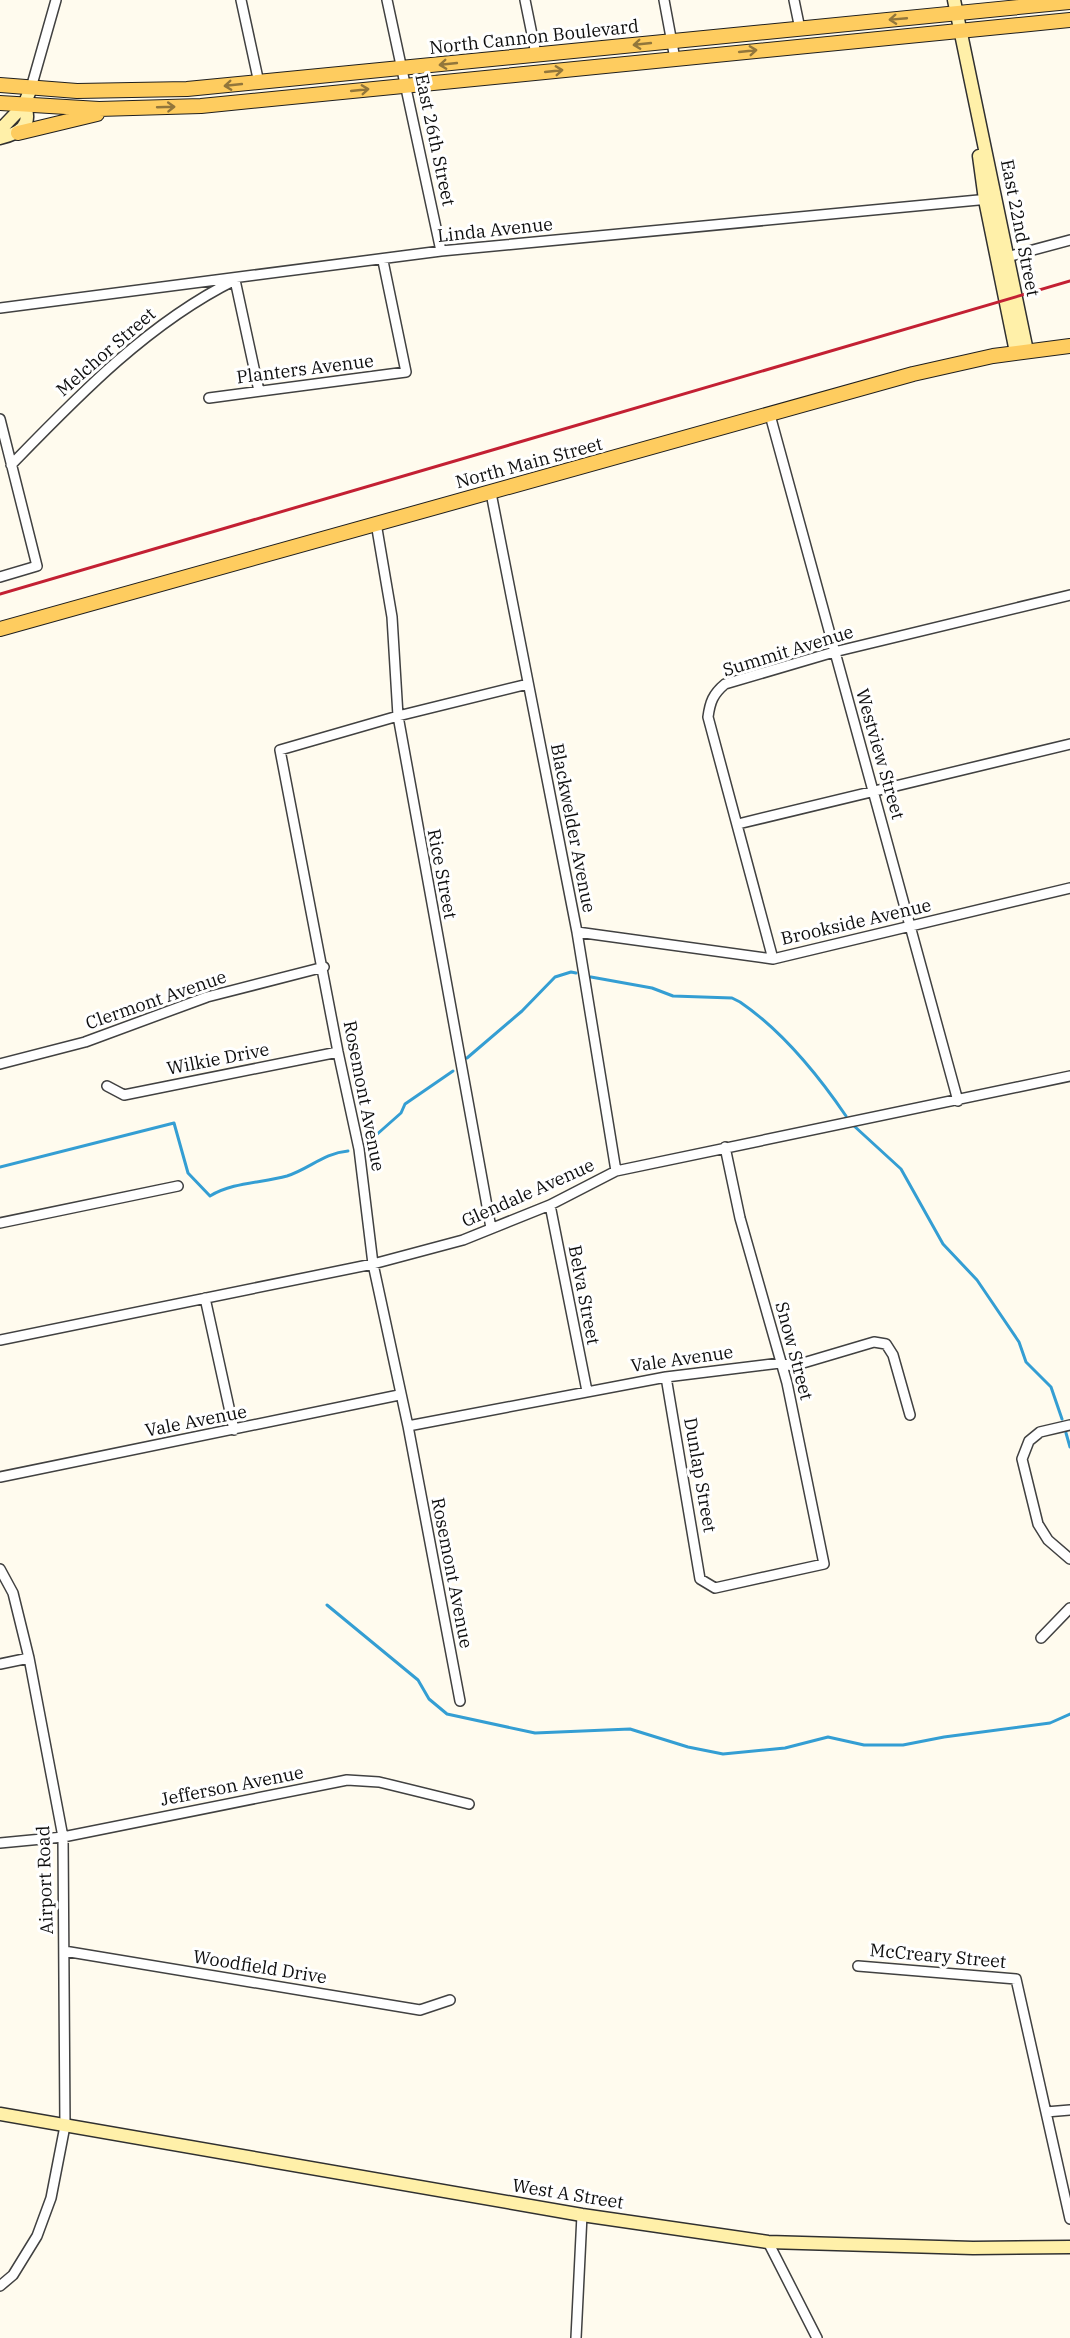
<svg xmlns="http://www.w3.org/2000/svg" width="1070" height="2338" viewBox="0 0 1070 2338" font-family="'IBM Plex Serif',serif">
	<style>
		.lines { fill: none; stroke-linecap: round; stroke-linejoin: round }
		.stream { stroke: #349ed3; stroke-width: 3 }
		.street-casing { stroke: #414141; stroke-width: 12 }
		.secondary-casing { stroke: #303030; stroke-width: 15 }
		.primary-casing { stroke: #1f1f1f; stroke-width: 16 }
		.street { stroke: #fff; stroke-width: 9 }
		.secondary { stroke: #fff0a9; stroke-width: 12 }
		.primary { stroke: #fecc5f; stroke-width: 14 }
		.rail { stroke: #c32033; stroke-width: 3 }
		.oneway { stroke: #92763b }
		.labels { text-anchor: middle; stroke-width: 6; stroke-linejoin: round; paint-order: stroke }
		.street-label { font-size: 18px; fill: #0e0e0e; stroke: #fff }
	</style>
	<rect width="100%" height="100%" fill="#fffbee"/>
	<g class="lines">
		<path class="stream" d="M591,977L652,988L673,996L732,998L740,1002C781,1030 818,1075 846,1116
			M467,1058L522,1011L555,977L571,972L576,973
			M853,1125L901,1169L943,1244L977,1280L1019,1342L1026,1362L1051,1387L1062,1419
			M366,1144L401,1113L405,1104L453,1071
			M0,1167L174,1123L188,1173L210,1196C233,1182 262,1183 287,1176C309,1169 324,1153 348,1151
			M1066,1433L1070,1447
			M327,1605L418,1680L429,1699L447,1714L535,1733L630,1729L688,1747L723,1754L785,1748L828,1737L864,1745H903L944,1737L1050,1723L1070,1714"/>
		<defs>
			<path id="street" d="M241,0L259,83
				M387,0L441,251
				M525,0L536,54
				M664,0L675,59
				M794,0L800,29
				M31,88L56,0
				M1007,257L1070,240
				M0,308L441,251L989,199
				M209,398L406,372L383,261
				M770,415L958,1101
				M0,419L37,566L0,577
				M11,465C78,396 148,323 235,280L259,391
				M491,493L577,932L616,1171
				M376,523L392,617L398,716L491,1228
				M738,824L1070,744
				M577,932L773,959L1070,888
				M773,959L708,717C710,702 713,694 725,684L834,652L1070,595
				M0,1064L85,1042L207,997L324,967
				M107,1086L124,1095L338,1052
				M550,1205L587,1391
				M0,1223L178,1186
				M205,1298L234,1430
				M0,1340L373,1264L463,1240L550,1205L616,1171L1070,1076
				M666,1377L700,1579L715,1588L824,1564L787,1383L740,1218L725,1147
				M1070,1425L1040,1432L1029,1441L1022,1459L1038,1524L1048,1540L1070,1559
				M408,1426L666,1377L780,1363L793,1366L874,1342L886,1344L893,1355L910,1415
				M0,1477L399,1395
				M0,1569L13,1593L29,1658L63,1837L65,2126L51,2198L37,2236L13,2275L0,2286
				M1041,1638L1070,1608
				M0,1664L29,1658
				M460,1701L408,1426L373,1264L359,1149L338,1052L280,750L398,716L528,684
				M0,1843L63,1837L347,1780L379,1782L469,1804
				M64,1951L420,2010L450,2000
				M858,1966L1016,1979L1070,2219
				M1046,2112L1070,2110
				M768,2242L817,2338
				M576,2338L582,2215"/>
			<path id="secondary" d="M954,0L1027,351
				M0,130L24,105L31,88
				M0,138C17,134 34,126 24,105
				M979,156L985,200L1016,352
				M0,2114L582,2215L768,2242L973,2248L1070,2247"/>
			<path id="primary" d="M0,85L77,91L187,89L1070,2
				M0,103L99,109L201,106L1070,20
				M18,133L97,114
				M0,629L913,374L993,356L1070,346"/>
		</defs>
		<use href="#street" class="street-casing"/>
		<use href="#secondary" class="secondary-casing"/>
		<use href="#primary" class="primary-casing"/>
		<use href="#street" class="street"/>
		<use href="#secondary" class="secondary"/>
		<use href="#primary" class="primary"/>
		<path class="rail" d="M0,594L1070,281"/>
	</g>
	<defs><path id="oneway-shaft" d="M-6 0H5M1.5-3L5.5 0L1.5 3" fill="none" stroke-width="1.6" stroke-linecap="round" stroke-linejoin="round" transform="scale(1.5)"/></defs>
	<g class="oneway">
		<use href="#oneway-shaft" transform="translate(898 19) rotate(175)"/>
		<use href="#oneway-shaft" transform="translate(642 44) rotate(174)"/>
		<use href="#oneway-shaft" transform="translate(748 51) rotate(-6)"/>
		<use href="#oneway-shaft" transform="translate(448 64) rotate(174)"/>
		<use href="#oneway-shaft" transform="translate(554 71) rotate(-6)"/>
		<use href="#oneway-shaft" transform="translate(233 85) rotate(174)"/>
		<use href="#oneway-shaft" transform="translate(360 90) rotate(-6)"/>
		<use href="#oneway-shaft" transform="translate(166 107) rotate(-2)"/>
	</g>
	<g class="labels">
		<g class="street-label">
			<text transform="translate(534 37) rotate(-6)" y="6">North Cannon Boulevard</text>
			<text transform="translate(435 140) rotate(78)" y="6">East 26th Street</text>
			<text transform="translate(1020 228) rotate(79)" y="6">East 22nd Street</text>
			<text transform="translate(495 230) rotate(-6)" y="6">Linda Avenue</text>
			<text transform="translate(106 352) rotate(-41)" y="6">Melchor Street</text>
			<text transform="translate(305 369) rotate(-7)" y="6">Planters Avenue</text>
			<text transform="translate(529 463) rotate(-15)" y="6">North Main Street</text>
			<text transform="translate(788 651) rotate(-17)" y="6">Summit Avenue</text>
			<text transform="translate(880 754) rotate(74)" y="6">Westview Street</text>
			<text transform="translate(573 828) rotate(79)" y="6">Blackwelder Avenue</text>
			<text transform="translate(442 874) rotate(79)" y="6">Rice Street</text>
			<text transform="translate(856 922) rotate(-13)" y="6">Brookside Avenue</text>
			<text transform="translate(156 1000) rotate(-19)" y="6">Clermont Avenue</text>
			<text transform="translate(218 1059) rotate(-11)" y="6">Wilkie Drive</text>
			<text transform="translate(364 1096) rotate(79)" y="6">Rosemont Avenue</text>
			<text transform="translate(528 1193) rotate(-24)" y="6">Glendale Avenue</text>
			<text transform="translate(584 1295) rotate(79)" y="6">Belva Street</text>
			<text transform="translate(794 1351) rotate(75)" y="6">Snow Street</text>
			<text transform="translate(682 1359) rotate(-8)" y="6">Vale Avenue</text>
			<text transform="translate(196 1421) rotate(-11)" y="6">Vale Avenue</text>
			<text transform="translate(700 1475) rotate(80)" y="6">Dunlap Street</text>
			<text transform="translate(452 1573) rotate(79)" y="6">Rosemont Avenue</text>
			<text transform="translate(232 1786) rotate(-11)" y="6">Jefferson Avenue</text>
			<text transform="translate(45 1880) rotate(-92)" y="6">Airport Road</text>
			<text transform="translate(938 1956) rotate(5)" y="6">McCreary Street</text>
			<text transform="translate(260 1967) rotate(9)" y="6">Woodfield Drive</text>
			<text transform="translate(568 2194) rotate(9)" y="6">West A Street</text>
		</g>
	</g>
</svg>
